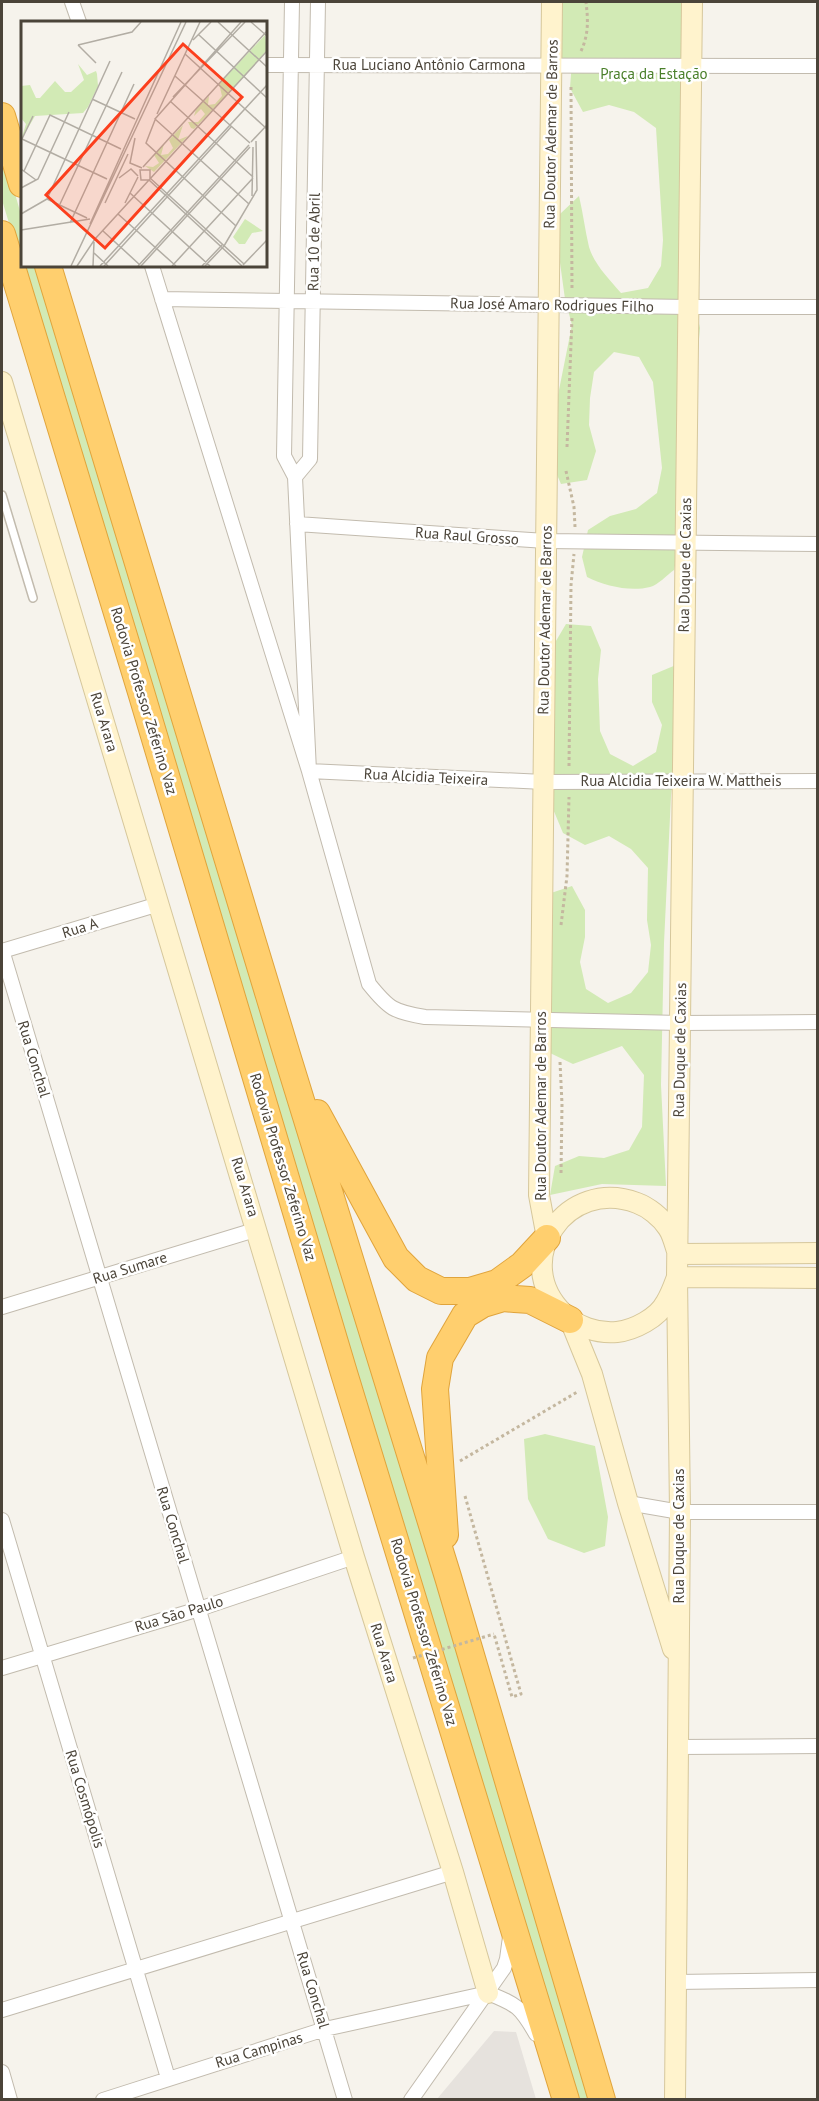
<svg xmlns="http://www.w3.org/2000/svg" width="819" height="2101" viewBox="0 0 819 2101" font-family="'PT Sans',sans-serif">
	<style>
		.industrial { fill: #e6e2dd }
		.green { fill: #d2eab5 }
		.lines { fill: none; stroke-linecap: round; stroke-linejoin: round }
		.lane-casing { stroke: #c2bbae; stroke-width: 10 }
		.street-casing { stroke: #c2bbae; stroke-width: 16 }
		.secondary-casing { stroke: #d6c79b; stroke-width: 22 }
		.highway-casing { stroke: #e0a43c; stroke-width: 28 }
		.path { stroke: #c4b79f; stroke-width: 3; stroke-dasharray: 3 3; stroke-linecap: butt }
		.lane { stroke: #fff; stroke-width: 7 }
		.street { stroke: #fff; stroke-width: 14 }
		.secondary { stroke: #fff3cd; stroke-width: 20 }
		.highway { stroke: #ffcf6e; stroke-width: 26 }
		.path-bridge { stroke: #c4b79f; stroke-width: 3; stroke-dasharray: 3 3; stroke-linecap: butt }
		.labels { text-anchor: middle; stroke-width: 5; stroke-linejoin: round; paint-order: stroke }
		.street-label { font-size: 15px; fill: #4b4439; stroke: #fff }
		.park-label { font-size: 15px; fill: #4a7f2a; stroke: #fff }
		.inset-road { fill: none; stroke: #b2ada4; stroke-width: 1.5 }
		.view { fill: #fc3f1d; fill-opacity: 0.15; stroke: #fc3f1d; stroke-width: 3 }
		.inset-edge { fill: none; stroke: #4b4439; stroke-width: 3 }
	</style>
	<rect width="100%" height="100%" fill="#f6f3ec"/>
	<path class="industrial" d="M494,2031L516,2032L536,2099H437Z"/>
	<path class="green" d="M561,2H696L693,296L700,328L680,544L674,570C667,575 658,585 650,587C630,592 605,586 587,577L582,557L588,530L610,516L636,509L657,493L662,468L653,382L639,357L614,352L594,372L590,398L589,425L596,451L587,480L561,484L551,461L555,410L572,325L565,299L557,241L560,214L579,196C583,213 585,230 589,247C594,264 609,279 621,293L648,288L661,266L663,240L656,128L634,112L609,105L583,112L570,88L572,61L558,60Z
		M2,149L22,218V266H37L592,2099H575L482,1785L2,200Z
		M566,624L591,626L601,650L598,679L600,731L610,754L633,766L656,752L662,725L652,702V675L676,665L675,760L671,796L664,943L661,1085L666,1186L602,1184L550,1195L555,1166L579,1156L604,1158L629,1150L642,1127L644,1075L622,1046L573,1064L550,1053L548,894L572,886L585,910V937L580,962L586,989L608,1003L631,993L648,972L651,945L647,920L648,868L631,849L609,836L585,845L563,833L553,809L549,783L553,646Z
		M545,1434L595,1446L608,1517L605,1546L584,1553L548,1539L528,1499L524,1439Z"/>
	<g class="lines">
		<defs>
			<path id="lane" d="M2,495L33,598"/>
			<path id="street" d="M72,2L79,22
				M292,2L284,456L295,477L309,771L544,782L818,781
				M266,65L818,66
				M152,266L309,771L369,984C389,1009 394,1012 425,1017L680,1023L818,1022
				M162,299L688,307H818
				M295,477L310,459L318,2
				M297,524L546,541L818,544
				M2,950L345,2100
				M2,951L159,904
				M2,1307L258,1229
				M628,1503L680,1512H818
				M2,1520L168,2078
				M2,1668L199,1609L354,1557
				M678,1747L818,1746
				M676,1982L818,1980
				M488,1993C517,2005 520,2006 536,2034
				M2,2010L453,1872
				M2,2072L10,2100
				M103,2100L325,2029L488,1993
				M411,2100L504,1968L507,1959L510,1937"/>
			<path id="secondary" d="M2,382L354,1557L453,1872L488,1993
				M547,1238L539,1195L552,2
				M818,1253L678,1254C675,1246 673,1235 668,1228C661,1217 648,1207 637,1203C567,1176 509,1260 563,1313C576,1326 597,1334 617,1332C634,1330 658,1318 666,1302C671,1294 674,1285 677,1277L818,1278
				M570,1320L592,1374L628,1503L673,1649
				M675,2100L680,1512L677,1277L692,2"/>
			<path id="highway" d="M2,116L22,184
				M2,234L141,692L344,1373L566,2100
				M48,266L287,1055L448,1577L602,2100
				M317,1113L396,1258L417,1279L441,1291H470L497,1283L522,1265L547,1238
				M445,1535L435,1389L440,1358L465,1315L483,1304L503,1298L515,1299L530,1300L570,1320"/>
		</defs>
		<use href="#lane" class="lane-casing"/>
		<use href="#street" class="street-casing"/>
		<use href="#secondary" class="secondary-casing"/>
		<use href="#highway" class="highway-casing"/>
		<path class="path" d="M581,51C589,34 588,19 586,2
			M571,87L572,291
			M567,447L572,318
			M566,471L574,507L575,527
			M569,766L571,585L574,554
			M561,925L567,876L569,797
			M560,1062L562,1104L561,1174
			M460,1461L579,1391
			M465,1496L521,1694L512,1697L494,1634"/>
		<use href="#lane" class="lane"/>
		<use href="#street" class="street"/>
		<use href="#secondary" class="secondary"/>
		<use href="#highway" class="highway"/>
		<path class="path-bridge" d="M413,1658L494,1634"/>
	</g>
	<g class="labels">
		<g class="street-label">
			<text x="429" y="70">Rua Luciano Antônio Carmona</text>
			<text transform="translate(551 134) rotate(-89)" y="5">Rua Doutor Ademar de Barros</text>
			<text transform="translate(314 242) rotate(-89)" y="5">Rua 10 de Abril</text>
			<text transform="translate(552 305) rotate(1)" y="5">Rua José Amaro Rodrigues Filho</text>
			<text transform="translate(467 536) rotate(4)" y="5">Rua Raul Grosso</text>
			<text transform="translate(685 565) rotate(-89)" y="5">Rua Duque de Caxias</text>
			<text transform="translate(545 620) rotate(-89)" y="5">Rua Doutor Ademar de Barros</text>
			<text transform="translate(144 701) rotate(73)" y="5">Rodovia Professor Zeferino Vaz</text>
			<text transform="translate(104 722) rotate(73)" y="5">Rua Arara</text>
			<text transform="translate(426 777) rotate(3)" y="5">Rua Alcidia Teixeira</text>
			<text x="681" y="786">Rua Alcidia Teixeira W. Mattheis</text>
			<text transform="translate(80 928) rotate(-17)" y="5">Rua A</text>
			<text transform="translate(680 1050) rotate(-89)" y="5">Rua Duque de Caxias</text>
			<text transform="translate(34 1059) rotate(73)" y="5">Rua Conchal</text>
			<text transform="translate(541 1106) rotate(-90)" y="5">Rua Doutor Ademar de Barros</text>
			<text transform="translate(283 1167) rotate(73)" y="5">Rodovia Professor Zeferino Vaz</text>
			<text transform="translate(245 1187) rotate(73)" y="5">Rua Arara</text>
			<text transform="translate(130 1268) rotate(-17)" y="5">Rua Sumare</text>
			<text transform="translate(173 1525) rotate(73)" y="5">Rua Conchal</text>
			<text transform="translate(679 1536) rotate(-90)" y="5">Rua Duque de Caxias</text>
			<text transform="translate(179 1614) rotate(-17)" y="5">Rua São Paulo</text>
			<text transform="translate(424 1632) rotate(73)" y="5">Rodovia Professor Zeferino Vaz</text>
			<text transform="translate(384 1653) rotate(73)" y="5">Rua Arara</text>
			<text transform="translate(85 1799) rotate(73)" y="5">Rua Cosmópolis</text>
			<text transform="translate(313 1990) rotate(73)" y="5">Rua Conchal</text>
			<text transform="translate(259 2050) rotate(-17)" y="5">Rua Campinas</text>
		</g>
		<g class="park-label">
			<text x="654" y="79">Praça da Estação</text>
		</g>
	</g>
	<g transform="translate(21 21)">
		<rect width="246" height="246" fill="#f6f3ec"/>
		<path d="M244,14L246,29L224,55L173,108L170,107L167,101H177L184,93L180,88L173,95L175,88L188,75L187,84L194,83L201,75L198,63ZM57,43L66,54L75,50L76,53L77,65L67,86L62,92L14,95L0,119L5,103L0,97V65L9,64L15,77H19L34,60L44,71H50L63,59ZM162,104L157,119L167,115L133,151L124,145L132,146L138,142L133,134L143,123L140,134L147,133L152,127L148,119ZM224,198L242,210L231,212L224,223H218L212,216Z" fill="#d2eab5"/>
		<path class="inset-road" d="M197,1L246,46M220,1L134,98L228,183M230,1L246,15M178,14L246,77M172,19L190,1M57,24L111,11L120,1M57,24L75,42M164,33L246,108M154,55L229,122M152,76L224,1M71,78L114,98M149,80L232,156M136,93L179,1M134,99L125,122L215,205M114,117L109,142L121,147M1,118L86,158M1,118L12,95M230,121L246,104M122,146L246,10M0,148L15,159M3,150L29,94L100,128M98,157L110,148L117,155M0,167L17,158L48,91M109,172L189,245M231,175L232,126M26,178L89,40M26,178L66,197M84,182L107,133M104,182L117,156M39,183L101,51M0,193L26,178M97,193L155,245M49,202L113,63M69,203L160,1M0,209L69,198M82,210L119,244M73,232L87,245M222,244L246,219M50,245L165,1M56,245L74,218L246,30M72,245L73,221M79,245L246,64M83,245L210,106M117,245L228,124M120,245L229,126M151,245L232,157M181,245L201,224M184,245L203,225L236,169L235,120M221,245L128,159H120L119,149H129V157L223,243"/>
		<path class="view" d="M162,23L221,76L84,227L25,174Z"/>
		<rect width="246" height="246" class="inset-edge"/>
	</g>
	<rect width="819" height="2101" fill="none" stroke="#4b4439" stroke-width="6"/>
</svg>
